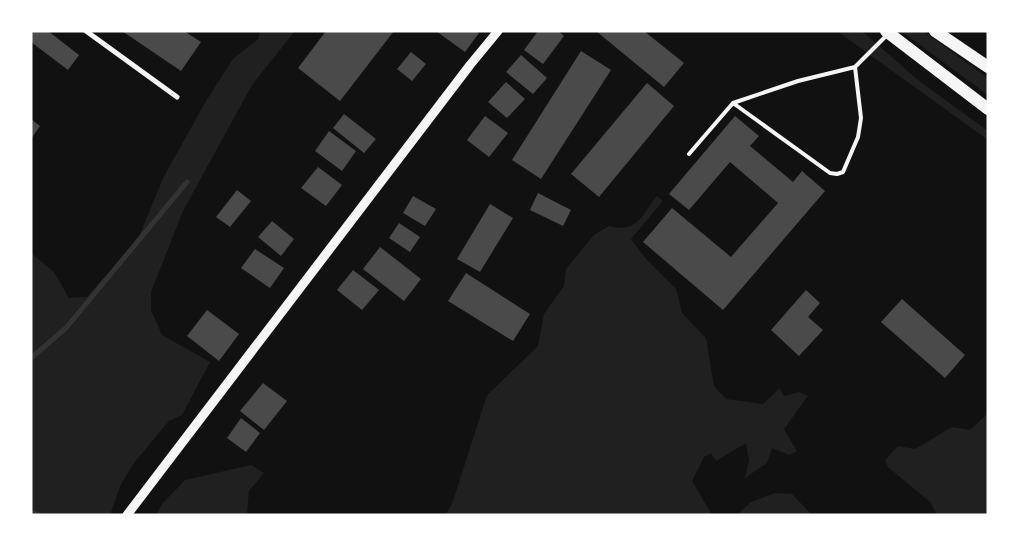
<svg xmlns="http://www.w3.org/2000/svg" width="1019" height="546" viewBox="0 0 1019 546" font-family="Montserrat,sans-serif">
	<style>
		.green { fill: #202020 }
		.lines { fill: none; stroke-linecap: round; stroke-linejoin: round }
		.stream { stroke: #333; stroke-width: 5 }
		.building { fill: #4a4a4a }
		.service { stroke: #f5f5f5; stroke-width: 4 }
		.minor { stroke: #f5f5f5; stroke-width: 5 }
		.tertiary { stroke: #f5f5f5; stroke-width: 9 }
		.primary { stroke: #f5f5f5; stroke-width: 12 }
	</style>
	<rect width="100%" height="100%" fill="#111"/>
	<path class="green" d="M260,31H295L252,85L183,211L151,292V310L162,335L210,362L182,415L169,421L134,463L121,484L110,515H31V253L54,272L69,298L87,297L138,239L163,178L206,101L233,59L258,39Z
		M837,31H862L918,80L988,131V140Z
		M901,31H923L988,78V95Z
		M657,196L663,201L631,239L646,259L676,289L682,313L706,338L714,386L726,399L763,404L780,388L784,396L799,392L808,396L784,429L797,451L789,455L772,448L767,463L745,478L749,461L746,443L716,461L711,453L704,457L692,481L712,515H445L452,504L487,395L538,346L544,314L564,286L566,269L594,235L609,226C638,233 640,217 657,196Z
		M988,413V515H937L930,502L888,467L885,460L898,446L915,449L952,427L970,430Z
		M251,465L264,473L249,491L247,515H156L162,504L185,480Z
		M775,493L792,494L812,515H737L751,502Z"/>
	<g class="lines">
		<path class="stream" d="M31,358L66,328L187,182
			M31,512L39,515"/>
	</g>
	<path class="building" d="M31,31H48L79,55L68,70L31,42Z
		M122,31H184L201,42L181,71Z
		M326,31H394L340,101L298,68Z
		M436,31H476L479,33L465,52Z
		M538,31H558L564,36L543,64L524,50Z
		M596,31H644L684,63L664,87Z
		M581,51L611,70L541,179L512,160Z
		M411,52L426,64L412,81L397,69Z
		M521,55L547,78L533,94L506,72Z
		M506,82L525,99L507,118L488,102Z
		M647,83L674,106L599,197L571,174Z
		M344,114L376,139L364,153L333,128Z
		M485,116L508,133L489,157L467,140Z
		M735,116L759,136L750,146L793,182L802,171L825,191L723,310L643,242L672,208L731,257L778,203L730,162L689,210L669,194Z
		M31,119L40,126L31,139Z
		M329,131L356,151L342,171L315,151Z
		M318,167L342,185L326,206L301,188Z
		M237,190L251,201L230,227L216,217Z
		M538,193L571,210L563,226L530,210Z
		M413,196L436,209L425,226L403,213Z
		M490,204L513,218L480,272L457,259Z
		M272,221L294,239L281,256L258,237Z
		M399,223L420,237L410,252L389,238Z
		M380,247L421,279L404,301L363,269Z
		M255,249L284,268L270,288L241,268Z
		M353,270L379,290L362,310L337,290Z
		M466,273L530,314L513,341L448,301Z
		M806,290L820,303L808,317L823,330L799,356L771,330Z
		M902,299L965,355L945,378L881,322Z
		M207,310L239,334L219,361L187,336Z
		M263,383L287,401L264,430L240,411Z
		M241,418L260,433L246,452L227,438Z"/>
	<g class="lines">
		<path class="service" d="M733,103L830,173L837,174L843,172L858,137L861,118L855,67
			M689,154L733,103L798,81L855,67L887,35"/>
		<path class="minor" d="M86,31L177,97"/>
		<path class="tertiary" d="M127,515L470,65L498,31"/>
		<path class="primary" d="M886,31L988,109
			M935,31L988,67"/>
	</g>
	<rect width="1019" height="546" fill="none" stroke="#ffffff" stroke-width="65"/>
</svg>
